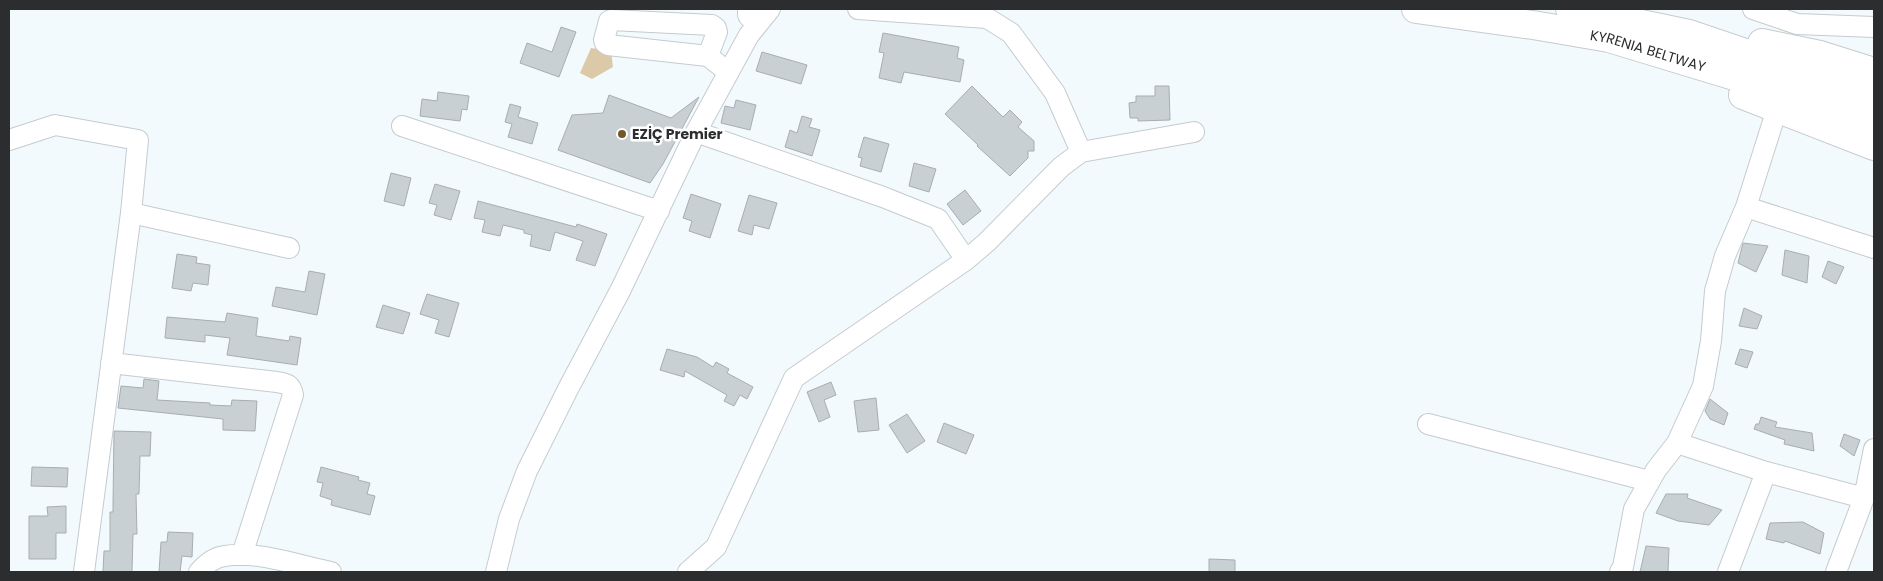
<svg xmlns="http://www.w3.org/2000/svg" width="1883" height="581" viewBox="0 0 1883 581" font-family="Poppins,sans-serif">
	<style>
		.green { fill: #dcc9a7 }
		.building { fill: #c9d0d3; stroke: #a7adb0 }
		.lines { fill: none; stroke-linecap: round; stroke-linejoin: round }
		.minor-casing { stroke: #c5cbce; stroke-width: 22 }
		.highway-casing { stroke: #c5cbce; stroke-width: 30 }
		.minor { stroke: #fff; stroke-width: 20 }
		.highway { stroke: #fff; stroke-width: 28 }
		.poi-dot { fill: #72582a; stroke: #fff; stroke-width: 2 }
		.labels { text-anchor: middle; stroke-width: 5; stroke-linejoin: round; paint-order: stroke }
		.street-label { font-size: 14px; fill: #2b2d2e; stroke: #fff }
		.poi-label { font-size: 14px; font-weight: bold; fill: #2b2d2e; stroke: #fff; text-anchor: start }
	</style>
	<rect width="100%" height="100%" fill="#f3fafd"/>
	<path class="green" d="M591,48L611,51L613,67L592,79L580,73Z"/>
	<path class="building" d="M561,27L576,32L559,77L520,63L527,43L552,52Z
		M883,33L959,47L957,58L964,60L960,82L904,72L901,83L879,78L884,53L879,52Z
		M762,52L807,65L801,84L756,71Z
		M972,86L1003,117L1010,110L1022,122L1018,127L1034,141V151H1028V158L1010,176L977,146L978,145L945,114Z
		M1155,86H1169L1170,120L1138,121V118H1130L1129,103L1136,102V96H1155Z
		M438,92L469,96L467,110L462,109L460,121L420,116L422,99L437,101Z
		M609,95L671,118L699,97L663,164L650,183L558,150L572,115L603,113Z
		M736,100L756,105L750,130L721,123L725,106L734,108Z
		M510,104L521,107L518,117L538,123L532,144L508,137L512,124L505,122Z
		M802,116L812,119L809,127L820,130L812,156L785,147L790,130L797,133Z
		M864,137L889,144L881,172L860,166L862,158L858,157Z
		M914,163L936,169L929,192L909,186Z
		M391,173L411,178L404,206L384,201Z
		M435,184L460,191L451,220L434,215L437,205L429,203Z
		M965,190L981,211L963,225L947,204Z
		M691,194L721,204L710,238L689,231L692,221L683,218Z
		M749,195L777,203L769,229L754,225L752,235L738,231Z
		M478,201L576,227L577,224L607,234L595,266L576,260L583,241L555,232L550,251L530,246L532,235L524,233V230L503,225L500,236L482,232L485,220L474,218Z
		M1743,243L1768,246L1756,272L1738,263Z
		M1785,250L1809,256L1807,283L1782,275Z
		M177,254L197,257L196,263L210,265L208,285L193,283L191,291L172,288Z
		M1828,261L1844,267L1836,284L1822,277Z
		M309,271L325,274L317,315L272,306L276,287L305,292Z
		M427,294L459,303L449,337L435,333L439,320L420,314Z
		M383,305L410,313L403,334L376,327Z
		M1744,308L1762,316L1757,329L1739,326Z
		M227,313L258,318L256,336L289,341L290,336L301,338L297,365L227,355L230,338L205,335V342L165,338L167,317L225,322Z
		M667,349L697,357L713,367L716,362L729,369L727,373L753,387L747,399L740,395L734,406L724,401L727,395L685,371L684,377L660,370Z
		M1740,349L1753,352L1747,368L1735,364Z
		M144,379L159,381L157,400L210,403V405L231,406L232,400L257,401L255,431L223,430V419L118,408L121,386L143,388Z
		M831,382L836,395L824,400L830,417L819,422L807,392Z
		M876,398L879,430L858,432L854,401Z
		M1710,399L1728,413L1724,425L1710,419L1705,411Z
		M907,414L925,441L907,453L889,425Z
		M1761,417L1777,422L1775,427L1812,433L1814,451L1784,444L1785,440L1754,429L1756,424H1759Z
		M944,423L974,435L966,454L937,442Z
		M114,431L151,432L150,456H140L139,494H136L137,534H133L132,572H103L104,551H110V512H113V505Z
		M1844,434L1860,440L1854,456L1840,446Z
		M32,467L68,468L67,487L31,486Z
		M321,467L359,477L358,480L370,483L367,494L375,496L370,515L331,505L332,500L320,496L323,483L317,482Z
		M1666,494H1688L1687,498L1722,510L1709,525L1678,521L1656,513Z
		M66,506V533H56V559H29V516H48L47,507Z
		M1803,522L1824,533L1820,554L1785,541L1784,543L1766,539L1770,523Z
		M168,532L193,533L192,557L182,556L180,572H159L161,542H167Z
		M1646,546L1669,548L1668,572H1640Z
		M1209,559L1235,560V572H1209Z"/>
	<g class="lines">
		<defs>
			<path id="minor" d="M858,9L987,18L1011,33L1055,93L1081,152
				M1753,9L1797,24L1874,27
				M708,56L717,32L716,28L712,25L611,20L609,21L604,40L605,43L608,45L708,56L728,72
				M402,126L659,211
				M696,132L883,197L938,219L966,260
				M9,140L55,125L138,140L131,213L84,572
				M1746,207L1874,248
				M131,213L289,248
				M111,363L277,382C287,384 291,384 293,395L242,555
				M1428,424L1649,481
				M1677,443L1766,472L1864,498
				M199,572C206,564 214,557 225,556C255,550 301,566 331,572
				M496,572L509,519L527,471L568,389L621,289L696,132L749,35L770,9
				M688,572L716,547L794,378L966,260L987,242L1061,167L1081,152L1194,132
				M1620,572L1623,567L1634,509L1656,470L1677,443L1703,386L1711,341L1715,291L1725,256L1746,207L1777,109
				M1728,572L1766,472
				M1836,572L1864,498L1874,449"/>
			<g id="highway">
				<path id="s1" d="M1416,9L1533,25L1609,38L1833,106L1874,123"/>
				<path d="M1570,9L1689,34L1840,85L1874,98"/>
				<path d="M752,14V9"/>
				<path d="M1762,43L1820,55L1874,72"/>
				<path d="M1743,95L1874,146"/>
			</g>
		</defs>
		<use href="#minor" class="minor-casing"/>
		<use href="#highway" class="highway-casing"/>
		<use href="#minor" class="minor"/>
		<use href="#highway" class="highway"/>
	</g>
	<circle class="poi-dot" cx="622" cy="134" r="5"/>
	<g class="labels">
		<g class="street-label">
			<text dy="5" stroke="none"><textPath href="#s1" startOffset="236">KYRENIA BELTWAY</textPath></text>
		</g>
		<g class="poi-label">
			<text x="632" y="139">EZİÇ Premier</text>
		</g>
	</g>
	<rect width="1883" height="581" fill="none" stroke="#2b2d2e" stroke-width="20"/>
</svg>
